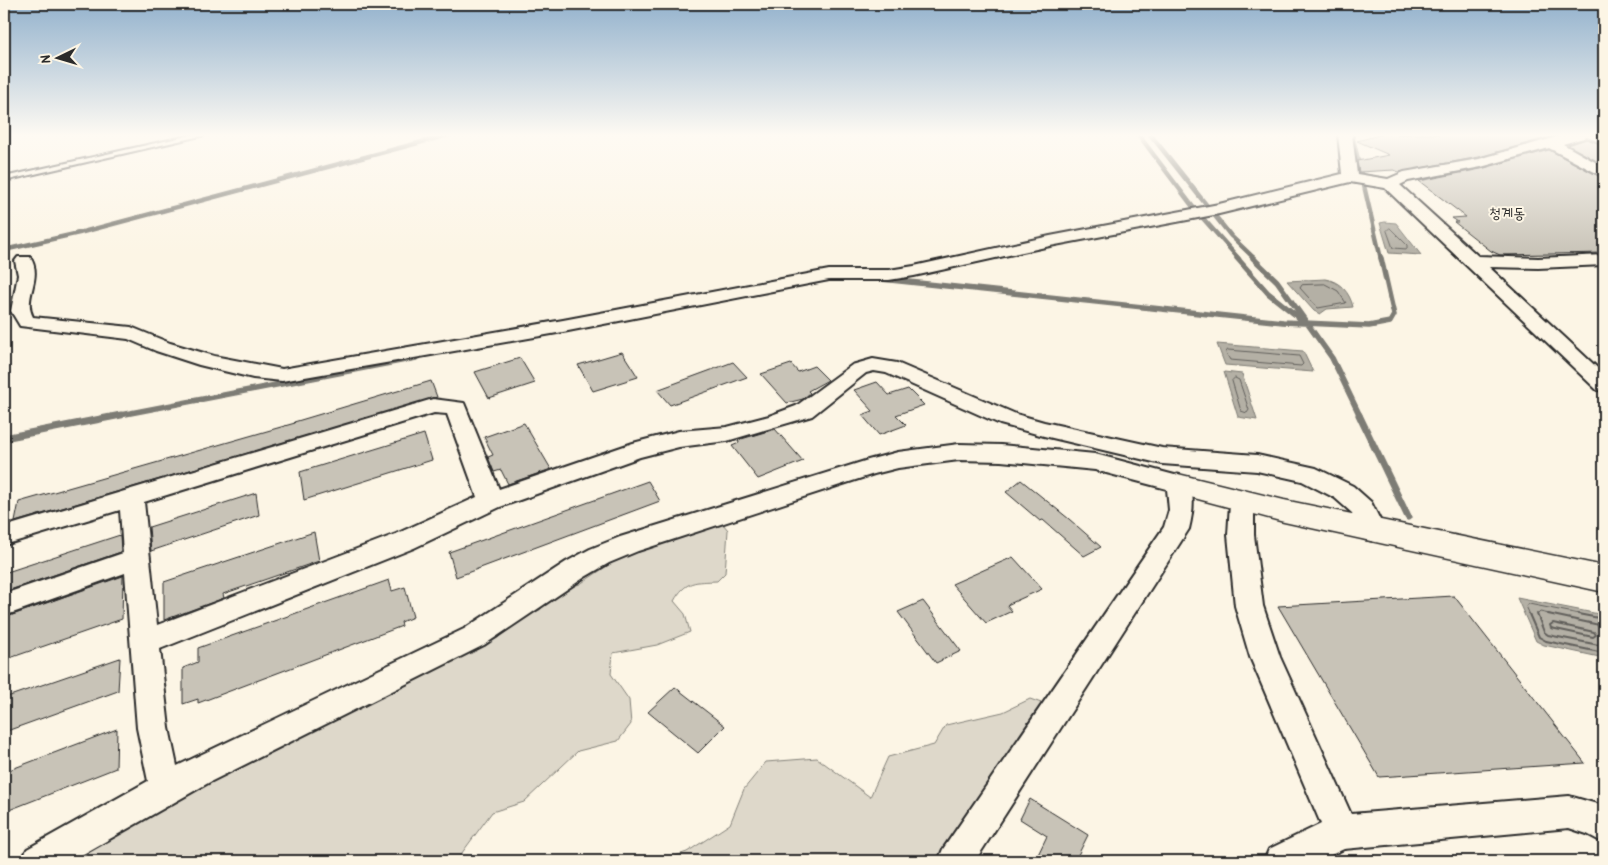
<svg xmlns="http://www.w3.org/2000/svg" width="1608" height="865" viewBox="0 0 1608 865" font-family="'Patrick Hand','Poor Story',sans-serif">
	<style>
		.green { fill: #ded8ca; stroke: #84827a }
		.water { fill: #b4b0a5; stroke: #7d7b74 }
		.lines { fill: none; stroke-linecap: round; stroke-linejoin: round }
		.shore-far1 { stroke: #62605c; stroke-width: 1 }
		.shore { stroke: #62605c; stroke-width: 2 }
		.stream-far2 { stroke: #7d7b74; stroke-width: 4.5 }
		.stream-far1 { stroke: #7d7b74; stroke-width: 5.5 }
		.stream { stroke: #7d7b74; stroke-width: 7 }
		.building { fill: #c8c3b7; stroke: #2b2b2b }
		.service-casing { stroke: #2b2b2b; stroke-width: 4 }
		.minor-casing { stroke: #2b2b2b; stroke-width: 4 }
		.tertiary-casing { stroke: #2b2b2b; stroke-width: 3 }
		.service { fill: #fcf5e5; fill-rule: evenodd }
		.minor { fill: #fcf5e5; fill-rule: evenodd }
		.tertiary { fill: #fcf5e5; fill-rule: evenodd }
		.labels { text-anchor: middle; stroke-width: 4; stroke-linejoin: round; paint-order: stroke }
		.far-quarter-label { font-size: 15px; fill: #2b2b2b; stroke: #fcf5e5 }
	</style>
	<rect width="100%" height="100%" fill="#fcf5e5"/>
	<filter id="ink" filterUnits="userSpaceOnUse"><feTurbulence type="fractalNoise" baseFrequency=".02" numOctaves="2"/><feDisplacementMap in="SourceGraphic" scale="10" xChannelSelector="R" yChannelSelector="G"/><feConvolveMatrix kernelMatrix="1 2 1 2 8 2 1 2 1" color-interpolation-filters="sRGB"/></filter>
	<g filter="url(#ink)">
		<path class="green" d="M723,524L728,530L725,573L717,581C695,582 686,580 674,601L685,614L690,632L657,645L613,653L611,674L629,700L631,724L618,741L578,751L524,802L492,812L456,861H81L110,832L279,749L371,697L498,638L514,620L540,610L556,591L580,584L625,554Z
			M1030,699L1047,705L941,861H660L687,852L730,824L744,789L766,762L817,758L870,797L888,757L934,745L946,725L1003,712Z"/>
		<path class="water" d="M1385,222L1396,223L1421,255L1389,253L1380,223Z
			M1325,279C1340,281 1350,293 1353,307L1327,309L1320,314L1314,311L1287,281Z
			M1217,344L1303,351L1313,372L1225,365Z
			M1224,372L1242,374L1257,420L1238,417Z
			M1517,598L1604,615V658L1544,645L1536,641Z"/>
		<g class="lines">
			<path class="shore-far1" d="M1390,228L1407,245V249L1393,248L1387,231Z
				M1325,284L1338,291L1346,303L1318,308L1300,288L1302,285Z
				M1228,350L1299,356L1303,364L1301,366L1230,360L1226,353Z
				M1235,378L1239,380L1249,410L1247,413L1241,411L1232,381Z
				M1530,615L1526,606L1529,604L1584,615
				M1537,615L1540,612L1554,615"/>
			<path class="shore" d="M1529,614L1539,637L1546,641L1604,653
				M1537,614L1544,632L1548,635L1604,646
				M1548,614L1604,626
				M1578,614L1604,619
				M1553,623L1594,632L1596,635L1593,637L1551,628L1550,625Z"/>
			<path class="stream-far2" d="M1138,134L1193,207L1239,259
				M1150,134L1231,236L1255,259
				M1352,134L1381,259
				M4,250L79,233L452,134"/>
			<path class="stream-far1" d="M1237,258L1268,293L1302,320
				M1253,258L1277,281L1332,358L1360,416
				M881,279L1283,322L1369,326L1390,322L1394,315L1381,258
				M115,416L416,358"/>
			<path class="stream" d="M1359,415L1408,517
				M4,438L121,415"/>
		</g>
		<path class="building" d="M1383,134H1560L1479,157L1399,172L1394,170L1359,172L1357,161L1389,155L1357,141Z
			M1587,139L1604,146V165L1568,145Z
			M1549,150L1604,179V253L1500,255L1491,251L1454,222H1458L1452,218L1466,217L1419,181L1481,169Z
			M622,352L638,377L593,391L578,365Z
			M520,358L535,383L489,398L475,372Z
			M733,362L747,377L670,405L657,390Z
			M791,364L798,372L814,366L828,380L808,391L810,393L803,399L787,403L761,374Z
			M431,381L437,397L15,522L19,502L295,423L294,422Z
			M877,382L889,395L908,389L924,405L896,415L906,425L879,435L862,415L873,411L854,390Z
			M524,423L551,469L508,484L501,470L494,472L488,457L493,455L484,437Z
			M775,429L803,461L758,479L732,446L739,443L738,440Z
			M424,434L432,460L304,500L300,472Z
			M1021,480L1069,519L1101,547L1084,556L1043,520L1040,521L1006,492Z
			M648,481L660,501L456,577L449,552Z
			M256,493L259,515L151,551L149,527Z
			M314,532L319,561L223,594L224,598L164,620V582Z
			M120,535L121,552L4,592V573Z
			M1013,557L1042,589L1007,605L1012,611L986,623L952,584Z
			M123,576L122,619L4,660V618Z
			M389,580L392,591L405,587L413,617L401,622L402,626L198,703V699L183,704V668L198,662V648Z
			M1454,596L1585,763L1379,777L1278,606Z
			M923,601L961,651L936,663L898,612Z
			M120,658L118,691L4,732V698Z
			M675,687L725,726L698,753L648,712Z
			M117,729L116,768L4,812V772Z
			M1030,799L1088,835L1075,861H1035L1047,836L1020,819Z"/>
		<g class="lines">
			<defs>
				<path id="service" d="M196,134H209L4,181V177Z"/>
				<path id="minor" d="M1338,134H1352L1357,174L1388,179L1404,172L1479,159L1567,134L1604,135V144L1587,137L1563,144L1604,167V177L1549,148L1481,167L1408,181L1400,185L1478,256L1538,258L1604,255V265L1538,268L1489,267L1604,374V391L1597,390L1385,188L1350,182L1219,214L1050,246L914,276L889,280H829L563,332L282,381L253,378L199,365L156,351L128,339L20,326L11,311L18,275L15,261L18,257H30C44,278 22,297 33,317L131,327L170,343L214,356L282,369L563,320L829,270H889L914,266L1050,236L1219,204L1342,174Z
					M873,359L897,363L1016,414L1044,422L1162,448L1257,455L1316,468L1353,486L1371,502L1386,532L1382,539L1373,541L1364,539L1352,513L1335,498L1302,481L1257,471L1162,464L1044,436L1000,424L886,373L874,371L866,373L812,416L727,441L679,447L640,457L500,507L414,548L160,649L169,728L177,766L464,629L566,562L590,549L620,537L868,460L898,452L959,444L1001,445L1095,454L1186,478C1196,494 1193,512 1189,529L975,861H938L943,849L1164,527L1169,510L1167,489L1095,470L1001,461L959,460L898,468L874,474L638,551L609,563L585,577L484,645L210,782L71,861H22L27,849L148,781L137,728L125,573L4,616V594L123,553L120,510L4,545V527L433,399L464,403L499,489L633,443L679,431L727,427L769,416L796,406L852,365ZM434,413L447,414L477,497L396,534L157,625L144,502Z
					M1242,494L1251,497L1254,503V535L1263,606L1280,657L1351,814L1569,796L1604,806V843L1587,834L1569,828L1344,849L1318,861H1264L1269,849L1321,824L1250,657L1235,606L1228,535L1230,503L1233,497Z"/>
				<path id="tertiary" d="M1178,474L1284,500L1604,566V592L1284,522L1168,491L1163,484L1168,477Z"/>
			</defs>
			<use href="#service" class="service-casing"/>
			<use href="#minor" class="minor-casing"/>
			<use href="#tertiary" class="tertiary-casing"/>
			<use href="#service" class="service"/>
			<use href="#minor" class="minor"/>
			<use href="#tertiary" class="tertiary"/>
		</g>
	</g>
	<linearGradient id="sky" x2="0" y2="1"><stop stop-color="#93b2cd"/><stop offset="0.53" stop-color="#fefaf3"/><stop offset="1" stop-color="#fefaf3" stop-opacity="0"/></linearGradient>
	<rect width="1608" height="255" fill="url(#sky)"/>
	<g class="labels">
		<g class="far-quarter-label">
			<text x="1507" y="218">청계동</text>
		</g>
	</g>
	<rect width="1608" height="865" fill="none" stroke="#fcf5e5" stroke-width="20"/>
	<rect x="10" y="10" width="1588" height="845" fill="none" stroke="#2b2b2b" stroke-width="2" filter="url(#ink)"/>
	<g transform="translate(58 58) rotate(265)" stroke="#fcf5e5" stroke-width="4" paint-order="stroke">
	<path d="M0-4L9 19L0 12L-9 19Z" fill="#2b2b2b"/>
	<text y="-8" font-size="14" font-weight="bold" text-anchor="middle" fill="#2b2b2b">N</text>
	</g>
</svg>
